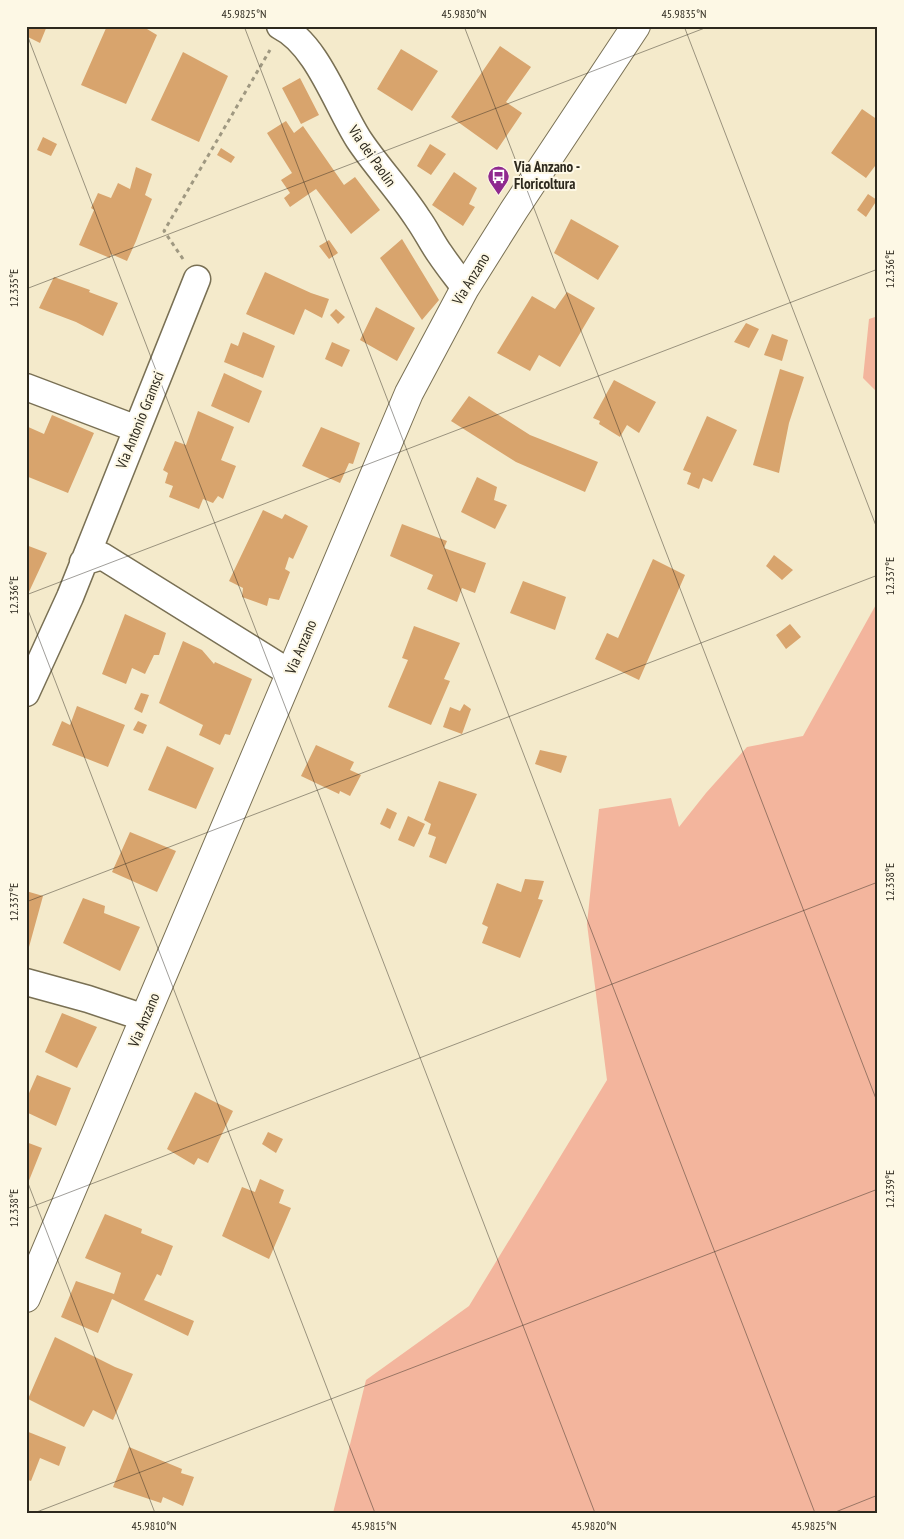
<svg xmlns="http://www.w3.org/2000/svg" width="904" height="1539" viewBox="0 0 904 1539" font-family="'PT Sans Narrow',sans-serif">
	<style>
		.green { fill: #f3b59d }
		.building { fill: #d8a46d }
		.lines { fill: none; stroke-linecap: round; stroke-linejoin: round }
		.street-casing { stroke: #797054; stroke-width: 29 }
		.secondary-casing { stroke: #797054; stroke-width: 30 }
		.path { stroke: #9f9881; stroke-width: 3; stroke-dasharray: 4 4; stroke-linecap: butt }
		.street { stroke: #fff; stroke-width: 26 }
		.secondary { stroke: #fff; stroke-width: 28 }
		.ticks { fill: none; stroke: #2d291e; stroke-width: 1; stroke-opacity: 0.45 }
		.labels { text-anchor: middle; stroke-width: 4; stroke-linejoin: round; paint-order: stroke }
		.street-label { font-size: 15px; fill: #2d291e; stroke: #fdf8e5 }
		.poi-label { font-size: 15px; font-weight: bold; fill: #2d291e; stroke: #fdf8e5; text-anchor: start }
		.neatline { fill: none; stroke: #2d291e; stroke-width: 2 }
		.ticks-label { font-size: 12px; text-anchor: middle; fill: #2d291e }
	</style>
	<rect width="100%" height="100%" fill="#f4eacb"/>
	<path class="green" d="M878,316V393L863,378L869,319Z
		M878,601V1513H333L366,1380L469,1306L607,1080L587,924L599,809L671,798L679,827L706,793L747,747L803,736Z"/>
	<path class="building" d="M26,26H47L40,43L26,36Z
		M107,26H142L157,35L126,104L81,85Z
		M500,46L531,67L506,102L522,113L497,150L451,117Z
		M401,49L438,71L412,111L377,89Z
		M183,52L228,76L199,142L151,120Z
		M300,78L319,115L301,124L282,88Z
		M862,109L878,120V162L866,178L831,153Z
		M286,121L294,133L303,126L344,185L355,177L380,210L351,234L316,189L290,207L284,198L290,193L281,180L292,173L267,133Z
		M43,137L57,144L51,156L37,150Z
		M430,144L446,154L431,175L417,166Z
		M221,148L235,157L231,163L217,155Z
		M136,167L152,174L145,195L152,199L136,241L127,261L111,254L110,258L79,245L94,210L91,208L98,193L111,198L118,183L130,189Z
		M454,172L477,188L469,204L475,207L463,226L432,205Z
		M868,194L877,200L866,217L857,210Z
		M571,219L619,246L598,280L554,253Z
		M402,239L439,300L422,320L380,258Z
		M329,240L338,253L329,259L319,246Z
		M265,272L311,293L329,299L322,318L305,309L294,335L246,314Z
		M54,277L90,290L89,292L118,303L103,336L76,322L39,308Z
		M567,292L595,308L560,367L539,355L530,371L497,353L532,296L555,309Z
		M376,307L415,328L397,361L360,340Z
		M336,309L345,317L338,324L330,315Z
		M746,323L759,329L749,348L734,342Z
		M243,332L275,346L263,378L224,362L231,343L238,346Z
		M772,334L788,340L782,361L764,355Z
		M332,342L350,350L342,367L325,359Z
		M780,369L804,377L789,423L779,473L753,465Z
		M224,373L262,391L249,423L211,406Z
		M614,380L656,402L639,433L627,425L620,437L599,424L600,421L593,418Z
		M469,396L530,435L598,462L585,492L516,462L451,421Z
		M198,411L234,427L221,460L236,466L223,499L218,496L213,503L203,499L199,509L169,497L173,486L165,483L168,473L163,470L175,441L186,445Z
		M52,415L94,433L68,493L26,476V426L44,434Z
		M707,416L737,430L712,482L703,478L699,489L687,484L691,473L683,470Z
		M321,427L360,443L353,464L349,463L340,483L302,466Z
		M477,477L497,487L494,500L507,505L495,529L461,512Z
		M263,510L282,519L285,514L308,526L293,559L289,557L285,569L290,572L279,600L269,598L267,606L242,597L243,588L229,581Z
		M402,524L447,541L444,548L486,563L475,593L462,588L457,602L427,589L433,575L390,556Z
		M26,545L47,553L28,594L26,593Z
		M774,555L793,570L782,580L766,566Z
		M653,559L685,575L639,680L595,659L607,633L618,638Z
		M523,581L566,597L555,630L510,613Z
		M125,614L166,633L159,655H154L145,674L132,668L126,684L102,674Z
		M790,624L801,637L786,649L776,635Z
		M414,626L460,643L444,679L450,681L431,725L388,707L408,660L402,658Z
		M183,641L202,650L214,664L215,662L252,679L230,735L225,734L220,745L199,735L203,725L159,703Z
		M141,693L149,695L142,713L134,709Z
		M464,704L471,709L462,734L443,727L450,707L460,711Z
		M77,706L125,725L108,767L52,745L62,721L70,725Z
		M138,721L147,725L143,734L133,730Z
		M316,745L354,762L350,770L361,775L350,796L340,791L339,794L301,776Z
		M167,746L214,768L196,809L148,790Z
		M540,750L567,756L561,773L535,764Z
		M439,781L477,794L446,864L429,857L436,837L428,834L431,824L424,820Z
		M387,808L397,813L390,829L380,824Z
		M408,816L425,824L414,847L398,840Z
		M130,832L176,851L157,892L112,872Z
		M525,879L544,881L538,899L543,900L520,958L482,943L488,927L482,924L497,883L521,892Z
		M26,891L43,896L29,947L26,946Z
		M83,898L105,906L104,913L140,927L120,971L63,943Z
		M62,1013L97,1027L77,1068L45,1052Z
		M37,1075L71,1088L56,1126L26,1112V1100Z
		M195,1092L233,1111L208,1163L198,1158L194,1165L167,1149Z
		M268,1132L283,1139L276,1153L262,1144Z
		M26,1142L42,1148L26,1188Z
		M260,1179L284,1190L279,1203L291,1208L269,1259L222,1236L242,1187L255,1192Z
		M105,1214L142,1229L141,1233L173,1246L161,1276L157,1274L144,1300L194,1321L188,1336L112,1299L98,1333L61,1317L76,1281L114,1294L121,1273L85,1258Z
		M55,1337L115,1367L133,1374L113,1420L93,1410L84,1427L28,1399Z
		M26,1431L66,1447L59,1466L40,1458L31,1481L26,1479Z
		M129,1447L182,1469L181,1473L194,1477L183,1506L163,1497L161,1503L113,1487Z"/>
	<g class="lines">
		<defs>
			<path id="street" d="M280,26C317,44 337,106 359,140C377,167 400,191 418,219C426,230 432,243 440,254C448,266 457,277 465,288
				M26,387L137,429
				M83,562L102,556L290,673
				M26,693L70,597L197,279
				M26,982L88,999L145,1018"/>
			<path id="secondary" d="M26,1298L409,393L465,288L514,210L636,26"/>
		</defs>
		<use href="#street" class="street-casing"/>
		<use href="#secondary" class="secondary-casing"/>
		<path class="path" d="M183,259L164,231L270,50"/>
		<use href="#street" class="street"/>
		<use href="#secondary" class="secondary"/>
	</g>
	<path class="ticks" d="M244,26L815,1513M464,26L878,1104M684,26L878,531M26,32L595,1513M26,289L710,26M26,595L878,269M26,605L375,1513M26,902L878,575M26,1178L155,1513M26,1209L878,882M34,1513L878,1189M833,1513L878,1495"/>
	<defs>
		<symbol id="bus-pin" viewBox="-11 -11 22 30"><path d="M0 17L-7.5 6A9.5 9.5 0 1 1 7.5 6Z" fill="#8f298f" stroke="#fdf8e5"/><path d="M-5-6H5V4H4V6H2V4H-2V6H-4V4H-5ZM-3.5-4V0h7V-4ZM-3.5 1.2v1.5H-2V1.2ZM2 1.2v1.5H3.5V1.2Z" fill="#fff"/></symbol>
	</defs>
	<g fill-rule="evenodd">
		<use href="#bus-pin" x="486" y="164" width="25" height="34"/>
	</g>
	<g class="labels">
		<g class="street-label">
			<text transform="translate(372 156) rotate(55)" y="5">Via dei Paolin</text>
			<text transform="translate(471 279) rotate(-59)" y="5">Via Anzano</text>
			<text transform="translate(140 420) rotate(-68)" y="5">Via Antonio Gramsci</text>
			<text transform="translate(301 647) rotate(-67)" y="5">Via Anzano</text>
			<text transform="translate(144 1020) rotate(-67)" y="5">Via Anzano</text>
		</g>
		<g class="poi-label">
			<text x="514" y="172">Via Anzano -<tspan x="514" dy="17">Floricoltura</tspan></text>
		</g>
	</g>
	<rect width="904" height="1539" fill="none" stroke="#fdf8e5" stroke-width="55"/>
	<rect x="28" y="28" width="848" height="1484" class="neatline"/>
	<g class="ticks-label">
		<text x="244" y="18">45.9825°N</text>
		<text x="464" y="18">45.9830°N</text>
		<text x="684" y="18">45.9835°N</text>
		<text transform="translate(890 269) rotate(-90)" y="4">12.336°E</text>
		<text transform="translate(14 288) rotate(-90)" y="4">12.335°E</text>
		<text transform="translate(890 576) rotate(-90)" y="4">12.337°E</text>
		<text transform="translate(14 595) rotate(-90)" y="4">12.336°E</text>
		<text transform="translate(890 882) rotate(-90)" y="4">12.338°E</text>
		<text transform="translate(14 902) rotate(-90)" y="4">12.337°E</text>
		<text transform="translate(890 1189) rotate(-90)" y="4">12.339°E</text>
		<text transform="translate(14 1208) rotate(-90)" y="4">12.338°E</text>
		<text x="154" y="1530">45.9810°N</text>
		<text x="374" y="1530">45.9815°N</text>
		<text x="594" y="1530">45.9820°N</text>
		<text x="814" y="1530">45.9825°N</text>
	</g>
</svg>
